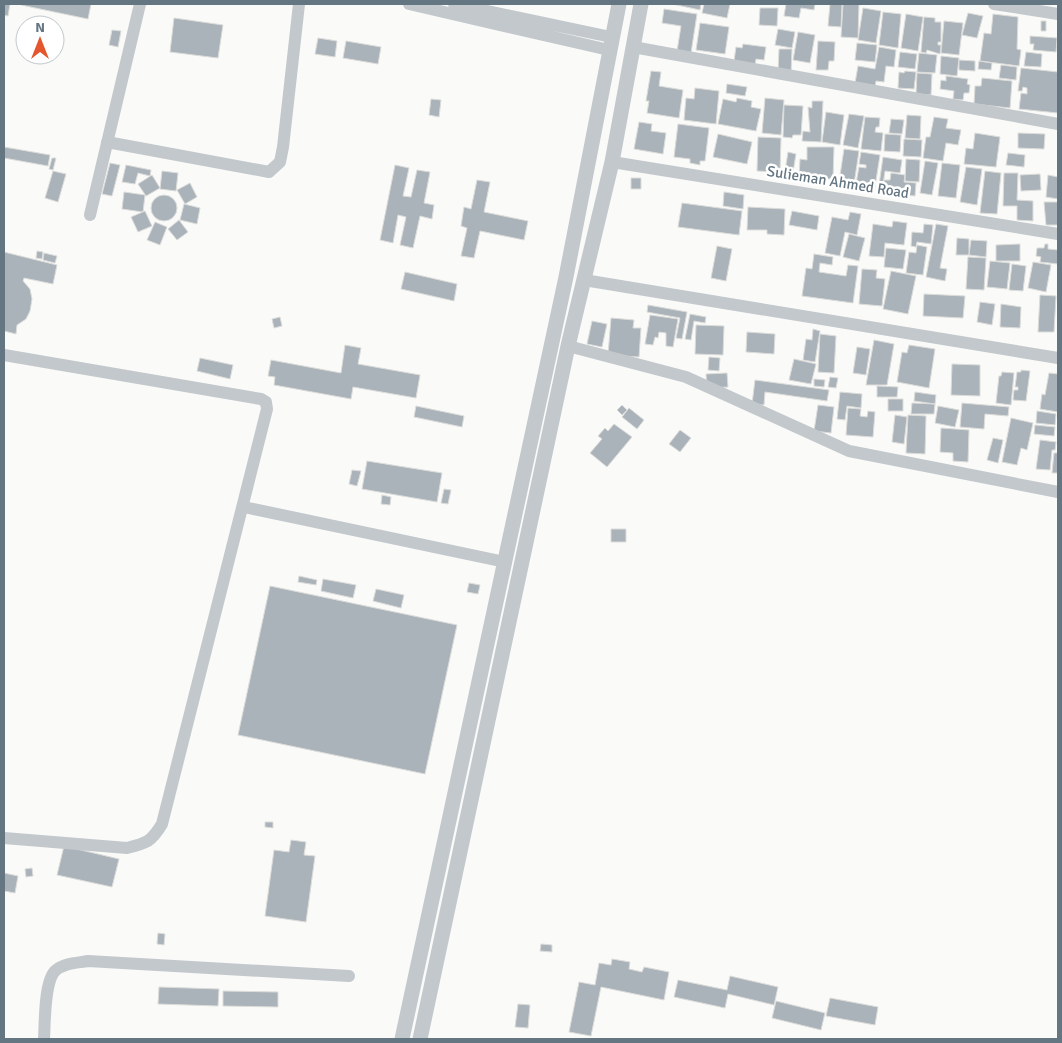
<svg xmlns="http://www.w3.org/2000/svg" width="1062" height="1043" viewBox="0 0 1062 1043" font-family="Signika,sans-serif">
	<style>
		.building { fill: #aab3b9; stroke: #dcdcda }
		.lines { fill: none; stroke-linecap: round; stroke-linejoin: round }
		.minor { stroke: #c3c8cc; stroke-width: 12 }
		.tertiary { stroke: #c3c8cc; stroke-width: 15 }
		.labels { text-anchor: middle; stroke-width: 5; stroke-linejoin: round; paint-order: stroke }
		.street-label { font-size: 15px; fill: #657683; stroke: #fff }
	</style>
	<rect width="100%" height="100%" fill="#fafaf8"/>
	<path class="building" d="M4,4H10L8,16L4,15Z
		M91,4L88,19L21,5V4Z
		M672,4H701L700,10Z
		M704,4H730L727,18L702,13Z
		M786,4H815L814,10L801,8L799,18L784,16Z
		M830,4H842L841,27L828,26Z
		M843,4H859L858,38L841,37Z
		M760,8H778L777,26L759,25Z
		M863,8L881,11L876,43L858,40Z
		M664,9L697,14L691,53L677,51L681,26L662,23Z
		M883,12L901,14L898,48L879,45Z
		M968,13L983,16L977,38L962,35Z
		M906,14L923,17L918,51L901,48Z
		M993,14L1018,17L1017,49L1021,50L1019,66L980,61L984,33L991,34Z
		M924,17L935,18V22H941V42H938V45H941L940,54L927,50L926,53L921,52Z
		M174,18L223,25L218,58L170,52Z
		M944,21L963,23L959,55L941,53Z
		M1041,21H1046V31H1041Z
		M700,23L729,27L725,54L696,50Z
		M778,29L795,32L792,48L775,45Z
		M112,30L121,31L118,47L109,45Z
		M798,32L815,35L810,63L793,60Z
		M1030,36L1057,38L1056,52L1033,50L1034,44H1030Z
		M318,38L337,41L335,57L315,54Z
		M346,41L381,47L378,64L343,58Z
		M818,41L835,42L834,61H829L828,70H816Z
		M857,43L877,45L875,62L855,60Z
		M743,44L766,47L764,60L756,59L754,71L733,68L736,47L742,48Z
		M879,47L896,50L894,67L886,66L884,82L876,81L875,87L855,83L858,66L875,69Z
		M779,49H792L791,73H778Z
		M900,52L917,54L915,69L898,67Z
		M1026,52L1042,54L1041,67L1024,66Z
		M919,53L937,55L935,73L917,72Z
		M941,56L959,58L957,76L940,74Z
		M959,60L975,61V71L959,70Z
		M979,61L992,63L991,70L978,69Z
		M1001,65L1017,67L1016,80L999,78Z
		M1021,68L1058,72V113L1019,109L1021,93L1027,94V88L1023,87L1022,91H1018Z
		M651,71L661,72L659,86L683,90L679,118L647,113L649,101H646Z
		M905,71L916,72L914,89L898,88L899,72L904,73Z
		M917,73L932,74L931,95L916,94Z
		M946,76L968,79L967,84L970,85L969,93H964L963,100L953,99L954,91L940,89L941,80L946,81Z
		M982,78L1012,81L1010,108L974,104L975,86H981Z
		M727,84L747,87L745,96L726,93Z
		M695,88L719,91L716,124L684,120L686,98L694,99Z
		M737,98L752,101L751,107L761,109L756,131L718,124L723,99L736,102Z
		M765,98L784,100L781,135L762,133Z
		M431,99L441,100L439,117L429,115Z
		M812,101H823L821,142L802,141L803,131L810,132L808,107L812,108Z
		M784,105L803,106L801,135H793L792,138L783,137Z
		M826,112L844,115L840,145L822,142Z
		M849,114L864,116L858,148L843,145Z
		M907,115L921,116L920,139L905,138Z
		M865,117L880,118L879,127H876L875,132L883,133L881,151L861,149Z
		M934,117L948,119L946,128L961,130L958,145L946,143L943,161L923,158L926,137H930Z
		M891,119L904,120L902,134L889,133Z
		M639,122L652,124L651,131L666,133L663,154L634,149Z
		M678,124L709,128L705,161H700V165L690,163V159L674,157Z
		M975,133L1000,137L996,167L964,164L966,148L973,149Z
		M1018,133L1045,134L1044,149L1018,148Z
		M718,134L752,142L747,164L713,157Z
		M885,134L901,135L900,152L884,151Z
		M758,137L781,138L780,172L757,171Z
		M904,139L922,140L921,157L903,156Z
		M4,147L50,155L48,166L4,158Z
		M807,147H834L833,179L799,178L800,159L807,160Z
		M844,149L859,151L854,184L839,182Z
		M788,152L796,154L793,172L785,171Z
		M861,152L880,155L874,193L855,189L859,167L866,168V165L859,164Z
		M1008,153L1025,155L1024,167L1006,165Z
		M883,157L902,160L900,173L885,171L883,185H879Z
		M52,158H56L53,170L49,169Z
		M906,159L920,160L919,182L905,181Z
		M925,161L938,163L932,195L920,193Z
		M110,163L120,165L112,196L102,194Z
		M942,163L960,165L956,198L938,196Z
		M126,165L151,170L150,176L138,173L135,184L122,182Z
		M395,165L409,168L403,196L411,197L417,170L430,172L424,203L434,205L432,219L420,216L413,248L400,245L406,217L398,215L393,243L380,240Z
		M966,167L982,169L977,205L960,202Z
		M53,171L66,174L58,202L45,198Z
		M162,171L178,173L176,191L160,189Z
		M985,171L1001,173L997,214L980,213Z
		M891,173L905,175L904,182L916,183L915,196L897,194L898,190H895V192H887L888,188H883L884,180H890Z
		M1004,173H1018L1017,200L1033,201V221L1017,220V206H1003Z
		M1040,174L1041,190L1021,191L1020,175Z
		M152,175L160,188L146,196L138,184Z
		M1048,175L1058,177V199L1046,197Z
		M631,178H641V189H631Z
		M477,180L490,182L484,212L528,221L524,240L480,231L474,258L461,256L467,228L461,226L464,207L471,209Z
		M190,183L197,197L185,204L177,190Z
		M124,192L145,195L143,212L122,209Z
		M724,192L744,195L743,209L723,206Z
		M151 208a13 13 0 1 1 26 0a13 13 0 1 1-26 0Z
		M1044,202H1058V225H1046Z
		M682,203L742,211L739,235L678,227Z
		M184,204L200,208L197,224L180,220Z
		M748,207L785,209L784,235L767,234V230H747Z
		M145,211L152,226L138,232L131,217Z
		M792,211L819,216L817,230L789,225Z
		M850,212L861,214L857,235L845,232L840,256L825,253L832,217L848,220Z
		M179,220L188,232L177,240L168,229Z
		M893,221L907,223L904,245L885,243L884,257L869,256L873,224L892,227Z
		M155,222L167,227L160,245L147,240Z
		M924,224L933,225L931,244L917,242L916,247L911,246L912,232L923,233Z
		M936,224L948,226L940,268L947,269L945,281L926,277Z
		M849,234L865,238L859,261L843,257Z
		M957,238L969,239V255H956Z
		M971,240L987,241L986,257L969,255Z
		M1020,244V261H996V245Z
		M1045,244H1048V249L1058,250V264L1040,262L1041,257L1036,256L1037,248H1044Z
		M917,245L927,247L923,275L906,273L909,252L916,253Z
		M717,246L732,249L726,281L711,278Z
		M886,248L906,250L903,269L884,267Z
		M37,251L43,252L42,259L36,258Z
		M4,252L57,265L53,284L24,278L23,281L30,289L32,299L30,311L26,319L17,325L16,334L4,331Z
		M44,253L57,256L55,263L43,260Z
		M814,254L833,257L832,265L820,263L819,272L846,276L848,265L858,266L853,303L802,296L806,268L812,269Z
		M968,257L986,258L984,290L966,289Z
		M990,261L1010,263L1007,289L987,287Z
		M1033,262L1051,265L1046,292L1028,288Z
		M1012,264L1026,266L1023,291L1009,290Z
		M862,269L877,270L876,278L885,279L882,306L859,304Z
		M891,271L916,276L908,314L883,309Z
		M405,272L457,284L454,301L401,289Z
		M924,294L965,296L963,318L923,316Z
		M1040,295L1056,296L1054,332H1038Z
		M980,302L995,304L992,325L977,322Z
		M1001,304L1021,307L1020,328L1000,327Z
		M648,305L687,312L682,339L676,338L680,318L647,312Z
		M690,314L706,317L705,323L694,321L691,340L685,339Z
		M650,315L678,319L673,347L666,346V333L659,332L658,338L655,337L653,345L645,344Z
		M280,317L282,326L274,328L272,319Z
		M611,318L634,320L633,328H641L639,357L608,355Z
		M592,321L607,324L602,347L587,344Z
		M696,325L724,326L723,355L695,354Z
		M813,329L820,331L815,362L803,360L806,339L812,340Z
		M747,332L775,334L774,354L746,352Z
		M820,334L836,336L834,373L818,372Z
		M874,340L894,344L887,385H866Z
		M345,345L361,348L358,364L420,375L416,398L353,387L351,399L274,385L275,377L268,376L271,360L341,373Z
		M909,345L935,349L929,388L897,382L902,352L907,353Z
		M857,347L870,349L866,375L853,373Z
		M709,357L720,358L719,371L708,370Z
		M200,358L233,365L230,379L197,371Z
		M794,359L816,364L811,384L789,380Z
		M952,364L980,365V396L951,395Z
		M1021,370L1030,371L1026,401L1013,400L1014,390H1018V387H1015L1017,372H1021Z
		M1002,372L1014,373L1011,405L996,403L999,376H1001Z
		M727,373L728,387L707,388L706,374Z
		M1049,373L1058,374V412L1040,409L1042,394L1045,395Z
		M830,377L838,378L836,388L828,387Z
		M814,379L825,380L824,387L814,386Z
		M755,380L829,390L827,401L765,392L764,405L752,404Z
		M877,386L898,387L897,397H877Z
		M840,392L862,394L861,408L847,406L845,420L837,419Z
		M915,392L936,395L935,404L914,401Z
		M888,399H903V411H888Z
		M912,403L935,404L934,414H911Z
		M962,403L1009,407L1008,416L985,414L984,429L960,427Z
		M622,405L627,410L622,415L617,410Z
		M818,405L834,407L831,433L814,431Z
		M416,406L464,416L462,427L414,417Z
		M938,406L959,410L955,427L935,423Z
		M629,408L644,420L637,429L622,417Z
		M848,408L861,409L860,416L867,417L868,411L875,412L873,437L846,435Z
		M1037,411L1056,414L1055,425L1036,423Z
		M895,415L907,417L904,444L892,442Z
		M908,415L926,416L925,454L906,453Z
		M1011,418L1033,423L1027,450L1021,448L1017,465L1002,462Z
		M614,424L632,437L607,467L590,453L602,439L598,436L605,428L608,431Z
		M1035,425L1055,427L1054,436L1034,434Z
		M941,428L969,430L968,462L953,461V453L940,452Z
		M680,430L691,438L680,452L669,444Z
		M993,438L1003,440L998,463L987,460Z
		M1040,440L1056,442L1055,450H1052L1050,470L1036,469Z
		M1054,453H1058V473H1052Z
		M367,461L442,473L437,502L362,489Z
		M352,470L361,471L357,486L349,484Z
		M444,489L451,490L448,504L441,503Z
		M382,495L391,497L390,505L381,504Z
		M611,529H626V542H611Z
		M299,576L317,580L316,585L298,582Z
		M323,579L356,585L353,598L321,591Z
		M469,583L480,585L478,594L467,592Z
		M270,586L457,625L425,774L238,735Z
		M376,589L404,595L401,608L373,601Z
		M265,822H273V828L265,827Z
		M291,840L306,842L304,855L315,856L306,922L265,916L274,850L289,852Z
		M64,846L119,859L112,887L57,875Z
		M32,868L33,876L26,877L25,869Z
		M4,873L18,876L15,893L4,891Z
		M158,933L165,934L164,945L157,944Z
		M541,944L552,945V952L540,951Z
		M612,959L630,962L629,969L642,972L644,967L669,972L664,1000L601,987L591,1036L569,1032L579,982L595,985L599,963L611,965Z
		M730,976L778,987L774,1005L728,994L725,1008L674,997L678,980L727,990Z
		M159,987L219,989L218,1006L158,1004Z
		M223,991L278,992V1007L223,1006Z
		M830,998L878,1007L875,1025L826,1016Z
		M776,1001L825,1013L821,1030L772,1018Z
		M518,1004L530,1005L528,1028L515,1027Z"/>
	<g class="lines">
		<path class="minor" d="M409,4L609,50
			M454,4L611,37
			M994,4L1058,14
			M633,47L1058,124
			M107,142L269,172L280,162L283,147L299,4
			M612,162L1058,234
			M90,215L140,4
			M584,280L1058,358
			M568,346L686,377L849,451L1058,492
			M4,355L261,399L266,402L267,409L162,824C151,842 147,843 127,848L4,838
			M244,507L505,562
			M44,1039C45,1024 44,982 55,971C63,963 77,963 88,961L349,976"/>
		<path class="tertiary" d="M402,1039L566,277L619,4
			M420,1039L568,346L612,162L641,4"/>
	</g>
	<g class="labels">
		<g class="street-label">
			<text transform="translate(838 182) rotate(9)" y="5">Sulieman Ahmed Road</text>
		</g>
	</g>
	<rect width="1062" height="1043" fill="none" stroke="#657683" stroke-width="10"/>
	<g transform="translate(40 40)"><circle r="24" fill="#ffffff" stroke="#c1c8cd"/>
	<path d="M0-4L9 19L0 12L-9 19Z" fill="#e4572e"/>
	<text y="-8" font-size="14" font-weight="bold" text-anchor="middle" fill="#657683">N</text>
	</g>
</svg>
